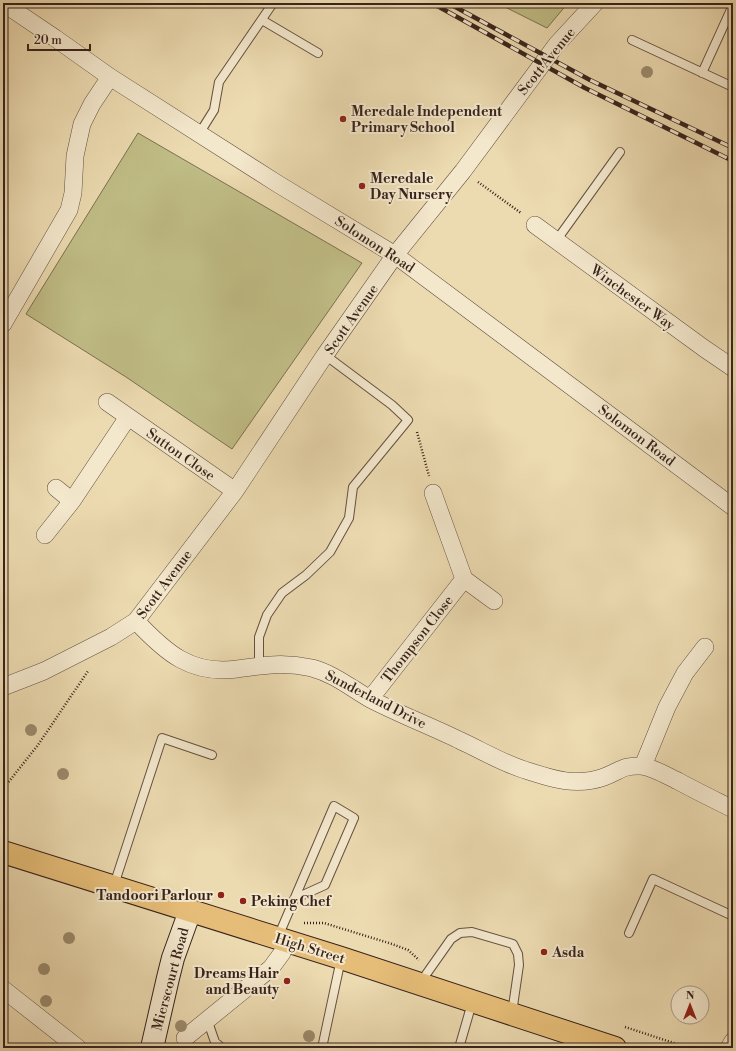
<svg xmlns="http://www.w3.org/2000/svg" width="736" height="1051" viewBox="0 0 736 1051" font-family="'Libre Bodoni',serif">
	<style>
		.green { fill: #c0bd86; stroke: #7c7051 }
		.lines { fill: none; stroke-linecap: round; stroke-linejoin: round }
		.lane-casing { stroke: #645141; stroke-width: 10 }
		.street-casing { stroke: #645141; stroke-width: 18 }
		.secondary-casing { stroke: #37231c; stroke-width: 24 }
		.primary-casing { stroke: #37231c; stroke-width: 24 }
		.path { stroke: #37231c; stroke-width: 2.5; stroke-dasharray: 1 2; stroke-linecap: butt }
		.lane { stroke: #f3e7cc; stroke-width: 8 }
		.street { stroke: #f3e7cc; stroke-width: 17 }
		.secondary { stroke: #f3e7cc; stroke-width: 22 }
		.primary { stroke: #e6bd78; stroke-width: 22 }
		.rail-casing { stroke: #37231c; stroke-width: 4.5 }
		.rail { stroke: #f3e7cc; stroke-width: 3; stroke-dasharray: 9; stroke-linecap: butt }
		.tree { fill: #9b8b6d }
		.poi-dot { fill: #8f2418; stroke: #f3e7cc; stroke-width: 1.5 }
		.labels { text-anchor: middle; stroke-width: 4; stroke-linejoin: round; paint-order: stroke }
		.street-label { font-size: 14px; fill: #37231c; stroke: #f3e7cc }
		.poi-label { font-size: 14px; font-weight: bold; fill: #37231c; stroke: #f3e7cc; text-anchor: start }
	</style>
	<rect width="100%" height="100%" fill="#ecdab0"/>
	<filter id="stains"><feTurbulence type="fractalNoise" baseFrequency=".005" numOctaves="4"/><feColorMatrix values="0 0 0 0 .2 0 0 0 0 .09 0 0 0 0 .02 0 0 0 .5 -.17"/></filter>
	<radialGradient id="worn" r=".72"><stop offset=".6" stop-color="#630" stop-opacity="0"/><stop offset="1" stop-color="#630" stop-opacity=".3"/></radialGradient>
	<path class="green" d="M497,3H568L547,28Z
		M138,133L362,263L232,449L126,377L26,314Z"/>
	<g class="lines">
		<defs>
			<path id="lane" d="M262,20L318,53
				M632,40L733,87
				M702,73L733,5
				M199,134L214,110L219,82L273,3
				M556,241L620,152
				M259,665V637L267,615L282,593L306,575L330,552L349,518L353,487L408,420L392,405L325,355
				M114,885L162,738L212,755
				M629,933L653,879L733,916
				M278,937L334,806L354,818L325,885L294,899
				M420,983L451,939L460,933L472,932L513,944L518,954L519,965L512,1013
				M207,1019L215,1042L222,1048
				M322,1048L341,959
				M459,1048L472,1003"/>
			<path id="street" d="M3,3L55,38L110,77L278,184L395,255L733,507
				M535,225L705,349L733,368
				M3,324L69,210L73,193L75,156L82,124L92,104L110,77
				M107,402L235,491
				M56,488L72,501
				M433,493L464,579L494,601
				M45,535L72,501L128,417
				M136,621C166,653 191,675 237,669C265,665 284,662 312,668C334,674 351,688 370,699C399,714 430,726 459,740C481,750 502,763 525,770C552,779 577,787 604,777C620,771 623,765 641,766C653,767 667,776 678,781C696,791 715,800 733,809
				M3,687L44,671L111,637L136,621L235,491L325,355L395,255L463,171L557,44L595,3
				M370,699L464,579
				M643,766L667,707L685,673L705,647
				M3,989L78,1048
				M185,1038L271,968L282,953L286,941
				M729,1048L733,1041"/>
			<path id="secondary" d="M152,1048L168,978L173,958L190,911"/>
			<path id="primary" d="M3,852L341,958L615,1048"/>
		</defs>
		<use href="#lane" class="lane-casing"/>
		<use href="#street" class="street-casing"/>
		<use href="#secondary" class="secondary-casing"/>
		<use href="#primary" class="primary-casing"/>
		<path class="path" d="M478,182L521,213
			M417,432L429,476
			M3,789L38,745L88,671
			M304,923H324L392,944L408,950L419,960
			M625,1027L689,1048"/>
		<use href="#lane" class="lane"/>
		<use href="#street" class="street"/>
		<use href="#secondary" class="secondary"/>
		<use href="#primary" class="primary"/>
		<defs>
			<path id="rail" d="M432,3L585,88L733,161
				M448,3L590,80L733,148"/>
		</defs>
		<use href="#rail" class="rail-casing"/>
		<use href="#rail" class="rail"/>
	</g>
	<g class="tree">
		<circle cx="647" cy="72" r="6"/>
		<circle cx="31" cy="730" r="6"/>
		<circle cx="63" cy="774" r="6"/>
		<circle cx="69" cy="938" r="6"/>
		<circle cx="44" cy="969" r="6"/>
		<circle cx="46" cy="1001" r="6"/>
		<circle cx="181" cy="1026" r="6"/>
		<circle cx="309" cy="1036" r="6"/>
	</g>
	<g class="poi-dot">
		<circle cx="343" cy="119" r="4"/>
		<circle cx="362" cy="186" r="4"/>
		<circle cx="221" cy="895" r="4"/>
		<circle cx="243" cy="901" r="4"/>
		<circle cx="544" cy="952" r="4"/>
		<circle cx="287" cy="981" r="4"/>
	</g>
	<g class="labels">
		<g class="street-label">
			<text transform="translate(546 61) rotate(-51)" y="5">Scott Avenue</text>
			<text transform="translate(375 244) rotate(33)" y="5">Solomon Road</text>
			<text transform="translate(633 297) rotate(36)" y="5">Winchester Way</text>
			<text transform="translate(351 319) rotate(-55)" y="5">Scott Avenue</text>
			<text transform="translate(637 435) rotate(37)" y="5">Solomon Road</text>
			<text transform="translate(181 454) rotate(35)" y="5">Sutton Close</text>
			<text transform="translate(164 584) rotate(-53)" y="5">Scott Avenue</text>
			<text transform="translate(417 639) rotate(-52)" y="5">Thompson Close</text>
			<text transform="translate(376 699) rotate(27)" y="5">Sunderland Drive</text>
			<text transform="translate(310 948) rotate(17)" y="5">High Street</text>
			<text transform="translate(170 979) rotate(-75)" y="5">Mierscourt Road</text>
		</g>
		<g class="poi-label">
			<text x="351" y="116">Meredale Independent<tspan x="351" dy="16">Primary School</tspan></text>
			<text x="370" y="183">Meredale<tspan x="370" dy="16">Day Nursery</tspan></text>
			<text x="213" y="900" text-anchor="end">Tandoori Parlour</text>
			<text x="251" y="906">Peking Chef</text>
			<text x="552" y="957">Asda</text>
			<text x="279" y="978" text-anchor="end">Dreams Hair<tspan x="279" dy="16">and Beauty</tspan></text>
		</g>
	</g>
	<rect width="736" height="1051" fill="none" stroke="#ecdab0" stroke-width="16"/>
	<rect x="4" y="4" width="728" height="1043" fill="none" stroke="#37231c" stroke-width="2"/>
	<rect x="8" y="8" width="720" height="1035" fill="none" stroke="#37231c"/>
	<g transform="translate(690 1005)"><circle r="19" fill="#f3e7cc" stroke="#a89986"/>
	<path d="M0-3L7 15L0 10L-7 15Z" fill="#8f2418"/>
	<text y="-6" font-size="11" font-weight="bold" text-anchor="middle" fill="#37231c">N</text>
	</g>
	<path d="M28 44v6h62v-6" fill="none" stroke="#37231c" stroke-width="2"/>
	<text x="34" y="44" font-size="12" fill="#37231c" stroke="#f3e7cc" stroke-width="3" paint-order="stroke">20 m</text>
	<rect width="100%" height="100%" filter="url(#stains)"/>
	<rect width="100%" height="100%" fill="url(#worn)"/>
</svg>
